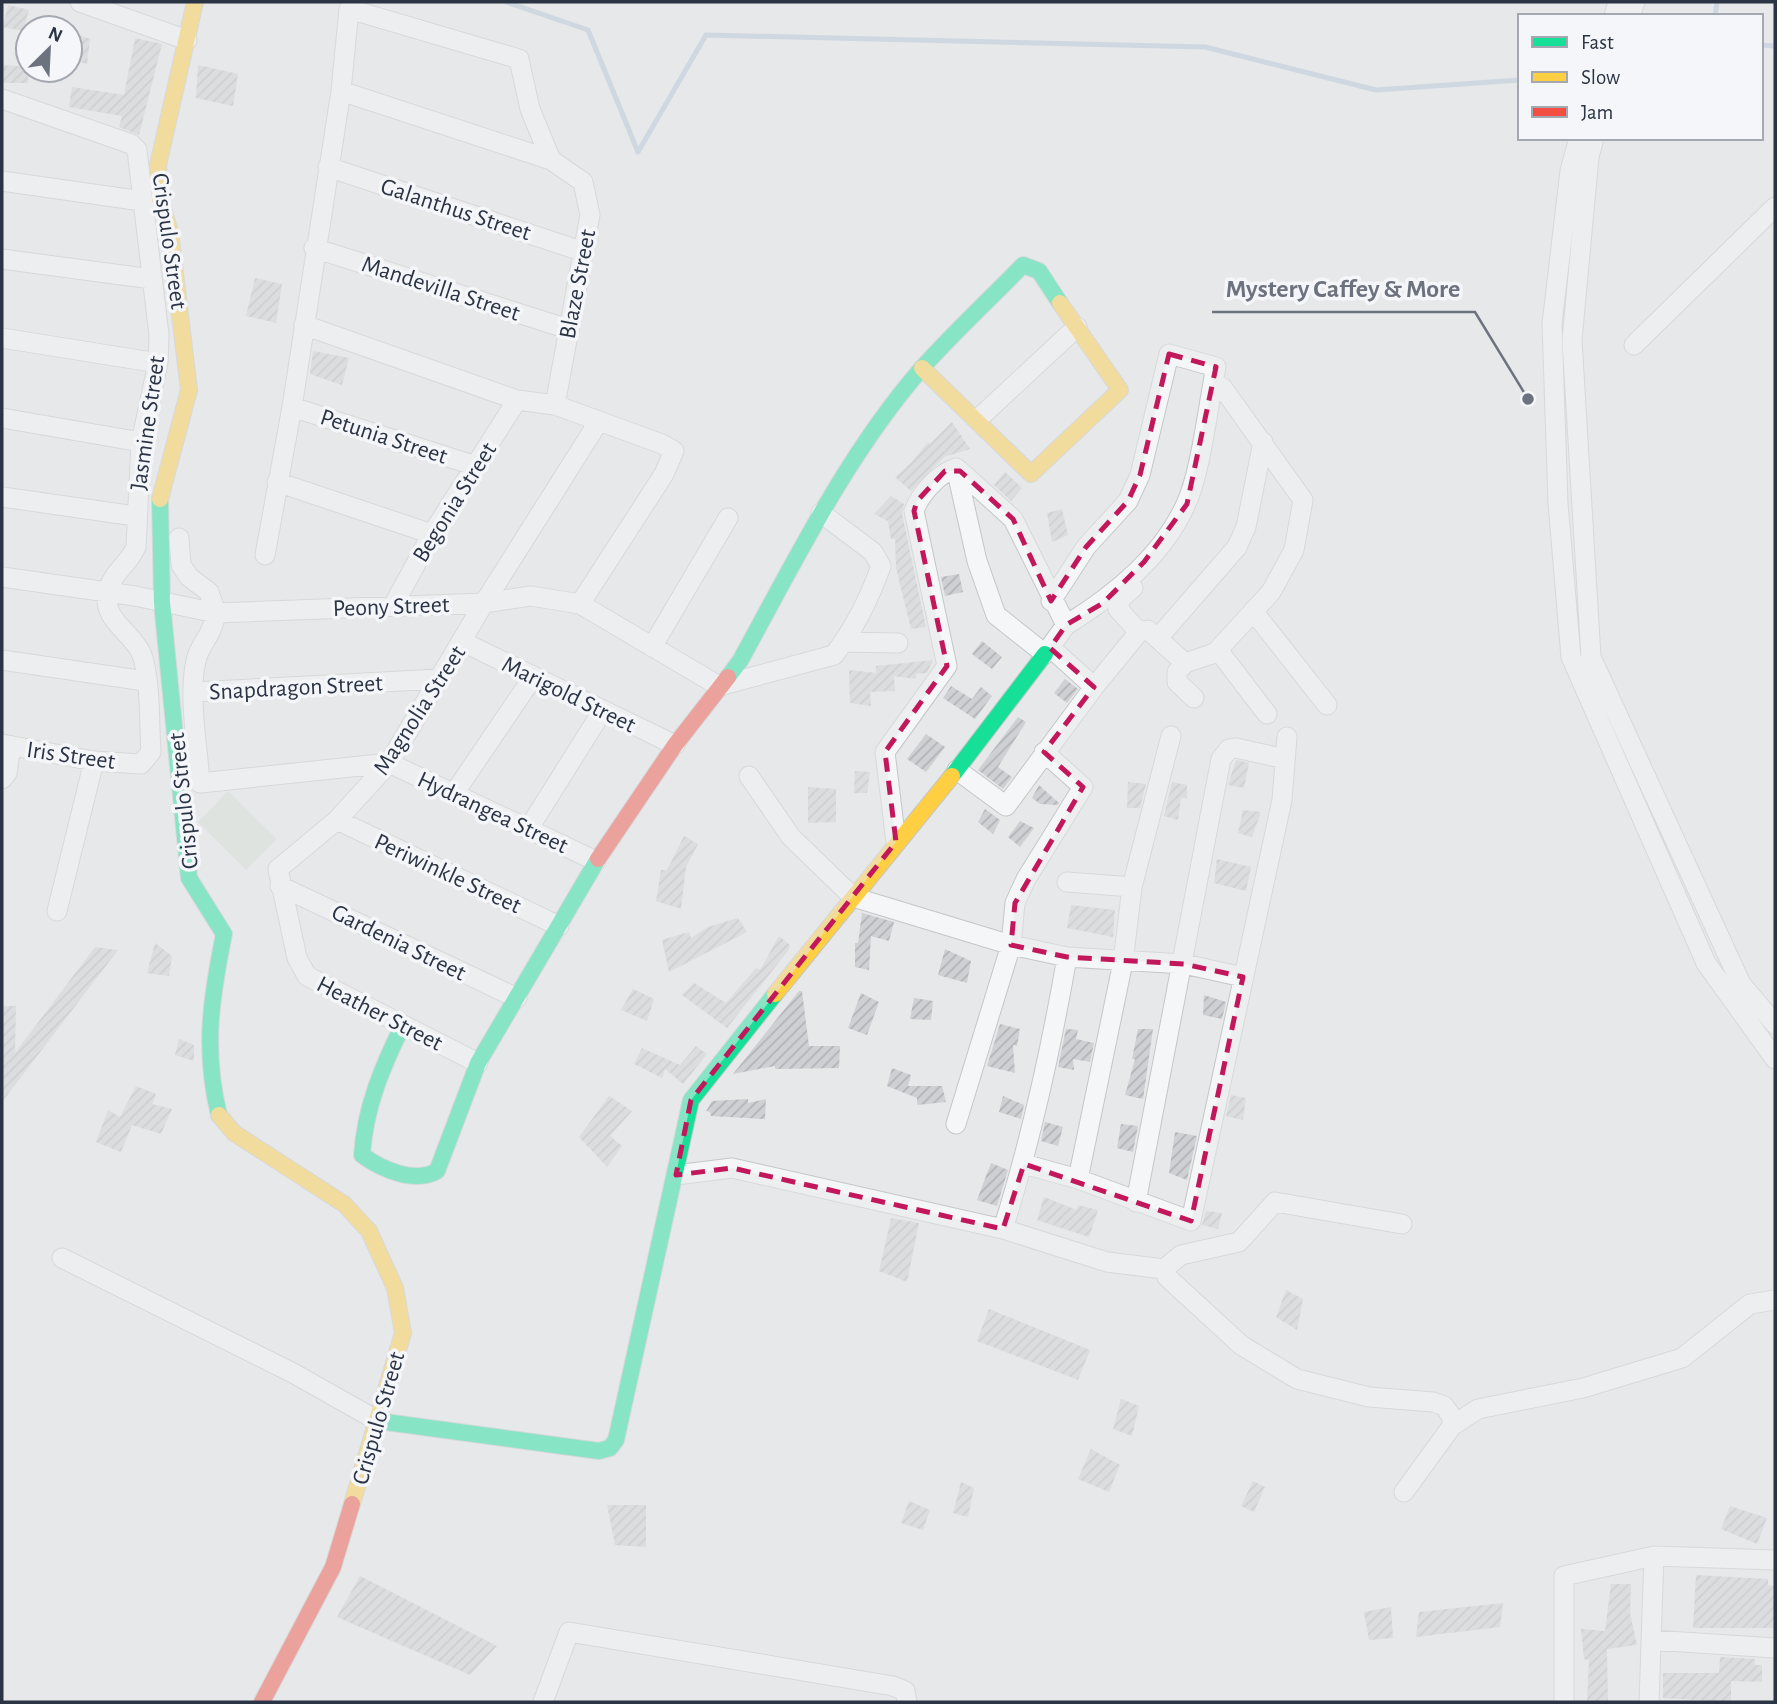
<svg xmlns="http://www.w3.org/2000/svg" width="1777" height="1704" viewBox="0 0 1777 1704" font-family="'Alegreya Sans',sans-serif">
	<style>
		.green { fill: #d6ded6 }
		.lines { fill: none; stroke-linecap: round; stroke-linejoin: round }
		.stream { stroke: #b4c4d5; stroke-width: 5 }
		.building { fill: url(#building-hatch) }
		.street-casing { stroke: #c4c6c8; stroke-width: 21 }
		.fast-casing { stroke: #c4c6c8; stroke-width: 18 }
		.slow-casing { stroke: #c4c6c8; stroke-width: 18 }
		.jam-casing { stroke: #c4c6c8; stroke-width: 18 }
		.street { stroke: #f5f6f7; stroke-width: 19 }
		.fast { stroke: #16e098; stroke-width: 16 }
		.slow { stroke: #ffcf43; stroke-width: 16 }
		.jam { stroke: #f24e42; stroke-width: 16 }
		.marked { fill: none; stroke: #c2185b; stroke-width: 5; stroke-dasharray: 14 9; stroke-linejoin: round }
		.labels { text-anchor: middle; stroke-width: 7; stroke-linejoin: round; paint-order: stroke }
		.street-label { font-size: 24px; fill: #2b3445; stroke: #f4f6f9 }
		.leader { fill: none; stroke: #6c737f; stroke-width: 2.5 }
		.callout-dot { fill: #6c737f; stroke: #f4f6f9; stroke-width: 2.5 }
		.callout-label { font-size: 26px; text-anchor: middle; font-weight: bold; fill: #6c737f; stroke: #f4f6f9; stroke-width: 7; stroke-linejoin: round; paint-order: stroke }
	</style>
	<defs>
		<pattern id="building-hatch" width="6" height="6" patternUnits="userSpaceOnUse" patternTransform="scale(1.75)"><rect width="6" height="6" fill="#ced0d3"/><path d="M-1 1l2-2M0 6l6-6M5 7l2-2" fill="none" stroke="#b1b3b6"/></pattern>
	</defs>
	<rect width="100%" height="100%" fill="#e6e8ea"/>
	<path class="green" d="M228,791L277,839L246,870L198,822Z"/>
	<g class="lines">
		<path class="stream" d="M506,2L588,30L638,152L706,35L1205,47L1376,90L1520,80
			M1715,16L1717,2
			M1761,45L1775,46"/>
	</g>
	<path class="building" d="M8,5L29,10L23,31L3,27Z
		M70,32L90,39L87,64L70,60Z
		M135,38L162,44L139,135L119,127L122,116L69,107L72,87L124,95Z
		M2,65L28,67V83H2Z
		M198,65L238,74L233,106L196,98Z
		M255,278L282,284L276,323L246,316Z
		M313,351L349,358L342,385L310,374Z
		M952,422L970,449L944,457L911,491L895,477L911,463L928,442L930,444Z
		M1005,472L1022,488L1011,501L994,485Z
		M891,496L904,504L902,514L926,627L911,629L896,568L895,539H891L888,521L874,514Z
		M1062,509L1068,535L1052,542L1047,513Z
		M959,574L963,592L945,596L941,577Z
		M982,641L1002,657L992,669L972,654Z
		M933,660L927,673L916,674V679L894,676L895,691L870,692L871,706L850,703L849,670L876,673V666Z
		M1065,679L1078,689L1067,703L1054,693Z
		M951,686L972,699L981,687L992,696L975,719L943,698Z
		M1018,717L1026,722L998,767L1012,777L1003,789L978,770Z
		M926,734L945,747L926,772L907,759Z
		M1236,760L1249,763L1244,788L1228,785Z
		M855,771L870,772L867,793H854Z
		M1128,782L1146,784L1140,808H1127Z
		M1172,782L1187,785V798H1181L1178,820L1164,816Z
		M1039,785L1059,803L1058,805L1040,804L1032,798Z
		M808,787L836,789V822L808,823Z
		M985,809L1000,820L993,834L978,822Z
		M1243,810L1261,812L1252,837L1238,833Z
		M1020,821L1034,828L1020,847L1008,837Z
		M684,836L698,844L686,867L681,909L656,901L661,870H667Z
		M1217,859L1251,867L1246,891L1214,883Z
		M1071,905L1115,910L1113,937L1067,928Z
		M862,913L894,922L889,941L871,936L869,970L855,967V943H858Z
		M738,918L747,932L669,972L662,940L689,932L691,938L708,927Z
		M779,936L790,945L788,951L727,1028L682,995L694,983L726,1003L756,968L760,970Z
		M155,943L172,956L169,976L147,973Z
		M95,947L118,950L2,1102V1006H16L15,1053Z
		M945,949L971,961L967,983L938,975Z
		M633,989L654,999L647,1021L621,1010Z
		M799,991H802L809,1046H840L839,1068L775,1069V1066L733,1074Z
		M861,993L879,1002L867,1035L848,1028Z
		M1204,995L1226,1002L1222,1019L1203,1015Z
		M914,998L933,1001L931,1020L910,1019Z
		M1000,1024L1020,1029L1017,1046L1013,1045L1015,1073L987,1066Z
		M1066,1029L1078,1030L1076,1039L1094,1043L1090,1062L1073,1059L1074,1070L1058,1067Z
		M1138,1029H1153L1143,1099L1125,1095L1135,1059H1132Z
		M179,1039L194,1045V1061L175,1055Z
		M696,1046L707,1054L683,1084L665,1069L662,1078L634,1064L642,1048L680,1065Z
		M892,1068L911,1075L908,1086H942L946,1102L917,1105V1098L887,1086Z
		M136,1086L156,1094L152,1104L172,1109L161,1134L132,1125L121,1152L96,1142L108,1110L120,1117Z
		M1231,1095L1246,1098L1243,1120L1226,1116Z
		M609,1096L632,1111L610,1136L622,1146L607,1167L579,1137Z
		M1003,1096L1024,1105L1021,1119L999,1112Z
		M748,1099V1103L766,1099L765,1119L711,1116L710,1112L706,1111L712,1101Z
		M1045,1122L1063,1127L1058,1146L1041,1141Z
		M1121,1124L1138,1126L1133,1152L1117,1148Z
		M1175,1132L1197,1136L1187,1180L1169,1173Z
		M991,1163L1008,1170L997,1206L977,1200Z
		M1044,1197L1077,1210L1078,1205L1098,1210L1089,1237L1037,1220Z
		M1206,1211L1222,1213L1218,1229L1202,1225Z
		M891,1218L919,1223L907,1282L879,1271Z
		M1286,1290L1303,1299L1297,1330L1276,1317Z
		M989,1309L1090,1350L1078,1380L977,1341Z
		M1121,1399L1139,1406L1132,1436L1113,1429Z
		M1091,1449L1120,1465L1109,1492L1078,1479Z
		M1253,1481L1265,1487L1254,1512L1241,1506Z
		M961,1482L974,1488L968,1517L953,1513Z
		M909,1501L930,1510L923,1530L901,1523Z
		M607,1505H646V1547L615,1545Z
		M1730,1506L1767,1518L1757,1544L1721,1529Z
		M1696,1575L1768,1579V1585L1775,1586V1628H1693Z
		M360,1576L497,1646L470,1675L337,1617Z
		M1611,1584H1631L1630,1613L1637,1645L1607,1649L1608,1702H1587L1589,1660L1584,1659L1581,1629L1605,1631Z
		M1503,1603L1500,1627L1416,1637L1419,1612Z
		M1391,1607L1393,1638L1369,1640L1364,1612Z
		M1720,1657L1755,1659V1665H1762V1682L1731,1681V1702L1663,1698V1673H1719Z"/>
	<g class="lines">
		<defs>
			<path id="street" d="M80,2L187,40
				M1614,16L1618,2
				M1630,16L1635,2
				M341,91L551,160
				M2,99L131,144L137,150L159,335L158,363L141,442L136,547C129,564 112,572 108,592C101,620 133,632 142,655C151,681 149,724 151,752L141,764L94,761L2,744
				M1579,138L1570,171L1552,324L1558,503L1571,657L1706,963L1775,1059
				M1594,138L1589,157L1572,340L1591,657L1741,984L1775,1024
				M328,167L584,252
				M2,181L142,201
				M314,248L568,329
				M2,259L152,279
				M304,325L517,400L555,405L662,444L674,451L664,474L580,604
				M2,338L158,363
				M1634,345L1775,207
				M292,407L476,466
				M2,418L141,442
				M978,419L1077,327
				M277,482L432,534
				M2,497L135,516
				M265,555L292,407L341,91L349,9L519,59L530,109L551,160L583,182L590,215L555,405
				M2,577L135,596L216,613L209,592L189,577L181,565L179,538
				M1133,588L1121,598L1118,609L1139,632
				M1051,601L1086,547L1128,501L1140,475L1169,354L1216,367C1208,405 1201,472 1186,504C1163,556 1112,597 1066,625
				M393,606L432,534L517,400
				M1253,611L1327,705
				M1158,638L1237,547L1246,527L1263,442
				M463,642L675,745
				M844,642L898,643
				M652,647L728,518
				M1050,647L1094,687
				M1218,650L1267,714
				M2,660L145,681
				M194,692L439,679
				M1194,698L1177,682V672L1185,663L1215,653L1271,592L1294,550L1303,500L1222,387
				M957,770L1006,806L1094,687L1139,632L1148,630L1185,663
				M749,776L791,837L853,897L1011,945L1067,957L1184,964L1243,977
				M2,779L7,773L11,746
				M455,792L533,677
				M337,820L559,926
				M529,828L603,710
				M896,842L885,752L947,666L914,511C920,494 939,473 956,468L960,471L1013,519L1066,625L1045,654L996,615L977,561L956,468
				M596,861L389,763L200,783C198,747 187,692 197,657C202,641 212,636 216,613L484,603L531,596L580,604L719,686L834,655C854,629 870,597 881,566L873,552L821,513
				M1067,882L1132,887
				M280,886L517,998
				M57,911L94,761
				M478,1063L307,976L297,958L278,869L337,820L389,763L484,603L599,421
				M956,1124L1011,945L1015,903L1026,879L1083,787L1044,752
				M1024,1164L1078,1179L1191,1221L1282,800L1287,737
				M676,1175L732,1168L1003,1229C1031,1140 1051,1049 1067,957
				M1078,1179L1123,962L1132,887L1171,736
				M1136,1202L1221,759L1229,749L1236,748L1285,759
				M1003,1229L1107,1262L1164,1269L1181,1255L1239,1242L1275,1202L1402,1224
				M62,1258L293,1373L378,1421
				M1164,1269L1167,1277L1241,1345L1297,1379L1369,1397L1433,1402L1444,1406L1452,1417V1426L1404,1492
				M1452,1426L1478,1409L1583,1388L1682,1358L1750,1304L1775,1300
				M1652,1640L1775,1648
				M543,1702L569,1632L893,1686L905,1691L907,1702
				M1564,1702V1576L1654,1556L1775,1560
				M1649,1702L1654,1556"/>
			<path id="fast" d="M160,499L162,603L189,878L224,934C211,998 203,1050 219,1115
				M728,677L740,661C795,561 847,454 922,368C954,332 990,299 1023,265L1039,271L1060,303
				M952,776L1045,654
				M403,1025C382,1067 365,1108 362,1155C381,1169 414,1184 437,1171L478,1063L598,859
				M378,1421L599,1451L610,1448L616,1440L691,1100L775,994"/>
			<path id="slow" d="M922,368L1031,474L1120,390L1060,303
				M160,499L189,390L170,232L160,199L158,165L195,2
				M775,994L952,776
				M219,1115L234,1133L344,1204L369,1231L395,1288L403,1333L352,1504"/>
			<path id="jam" d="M598,859L675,745L728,677
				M262,1702L333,1567L352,1504"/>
		</defs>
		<use href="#street" class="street-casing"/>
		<use href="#fast" class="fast-casing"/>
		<use href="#slow" class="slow-casing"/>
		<use href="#jam" class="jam-casing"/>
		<use href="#street" class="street"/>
		<use href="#fast" class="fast"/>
		<use href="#slow" class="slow"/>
		<use href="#jam" class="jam"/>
	</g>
	<path d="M0 0H1777V1704H0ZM1169,354L1216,367L1187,504L1144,562L1103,603L1066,625L1050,648L1094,687L1044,752L1083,787L1015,903L1011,945L1067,957L1184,964L1243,977L1191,1221L1024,1164L1003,1229L732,1168L676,1175L691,1100L896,842L885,752L947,666L914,511L917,501L945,471H960L1013,519L1051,601L1086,547L1128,501L1140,475Z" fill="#e6e8ea" fill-opacity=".55" fill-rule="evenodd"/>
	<path class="marked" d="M1169,354L1216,367L1187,504L1144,562L1103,603L1066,625L1050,648L1094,687L1044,752L1083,787L1015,903L1011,945L1067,957L1184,964L1243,977L1191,1221L1024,1164L1003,1229L732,1168L676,1175L691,1100L896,842L885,752L947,666L914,511L917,501L945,471H960L1013,519L1051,601L1086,547L1128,501L1140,475Z"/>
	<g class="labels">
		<g class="street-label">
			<text transform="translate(456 209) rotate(18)" y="8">Galanthus Street</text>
			<text transform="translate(170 241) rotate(82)" y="8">Crispulo Street</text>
			<text transform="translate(577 284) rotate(-79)" y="8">Blaze Street</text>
			<text transform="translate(441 288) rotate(18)" y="8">Mandevilla Street</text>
			<text transform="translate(147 423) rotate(-82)" y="8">Jasmine Street</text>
			<text transform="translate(384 436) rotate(18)" y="8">Petunia Street</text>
			<text transform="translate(454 502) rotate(-58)" y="8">Begonia Street</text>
			<text transform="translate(391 606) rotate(-2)" y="8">Peony Street</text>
			<text transform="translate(296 687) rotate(-3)" y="8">Snapdragon Street</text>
			<text transform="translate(569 694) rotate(26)" y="8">Marigold Street</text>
			<text transform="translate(419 710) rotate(-57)" y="8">Magnolia Street</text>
			<text transform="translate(71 755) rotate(8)" y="8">Iris Street</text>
			<text transform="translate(183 801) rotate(-96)" y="8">Crispulo Street</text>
			<text transform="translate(493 812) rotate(25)" y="8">Hydrangea Street</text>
			<text transform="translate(448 873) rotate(25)" y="8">Periwinkle Street</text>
			<text transform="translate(399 942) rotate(26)" y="8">Gardenia Street</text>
			<text transform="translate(380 1013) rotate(27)" y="8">Heather Street</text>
			<text transform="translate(378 1418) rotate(-74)" y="8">Crispulo Street</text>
		</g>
	</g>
	<path class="leader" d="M1528 399L1475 312H1212"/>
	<circle class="callout-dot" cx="1528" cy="399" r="7"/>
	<g class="callout-label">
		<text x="1343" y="297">Mystery Caffey &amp; More</text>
	</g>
	<rect width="1777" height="1704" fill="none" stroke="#2b3445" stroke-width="7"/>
	<rect x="1518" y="14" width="245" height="126" fill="#f4f6f9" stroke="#a4a8b1" stroke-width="2"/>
	<rect x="1532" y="37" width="35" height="10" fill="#16e098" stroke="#a4a8b1" stroke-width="2"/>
	<text x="1581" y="49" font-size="21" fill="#2b3445">Fast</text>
	<rect x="1532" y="72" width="35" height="10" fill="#ffcf43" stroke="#a4a8b1" stroke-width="2"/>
	<text x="1581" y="84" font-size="21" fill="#2b3445">Slow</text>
	<rect x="1532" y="107" width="35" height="10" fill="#f24e42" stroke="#a4a8b1" stroke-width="2"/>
	<text x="1581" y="119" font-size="21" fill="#2b3445">Jam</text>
	<g transform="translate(49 49) rotate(24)"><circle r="33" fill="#f4f6f9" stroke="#a4a8b1" stroke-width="2"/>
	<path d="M0-5L12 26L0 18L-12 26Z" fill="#6c737f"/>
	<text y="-10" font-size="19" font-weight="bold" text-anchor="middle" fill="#2b3445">N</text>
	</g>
</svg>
